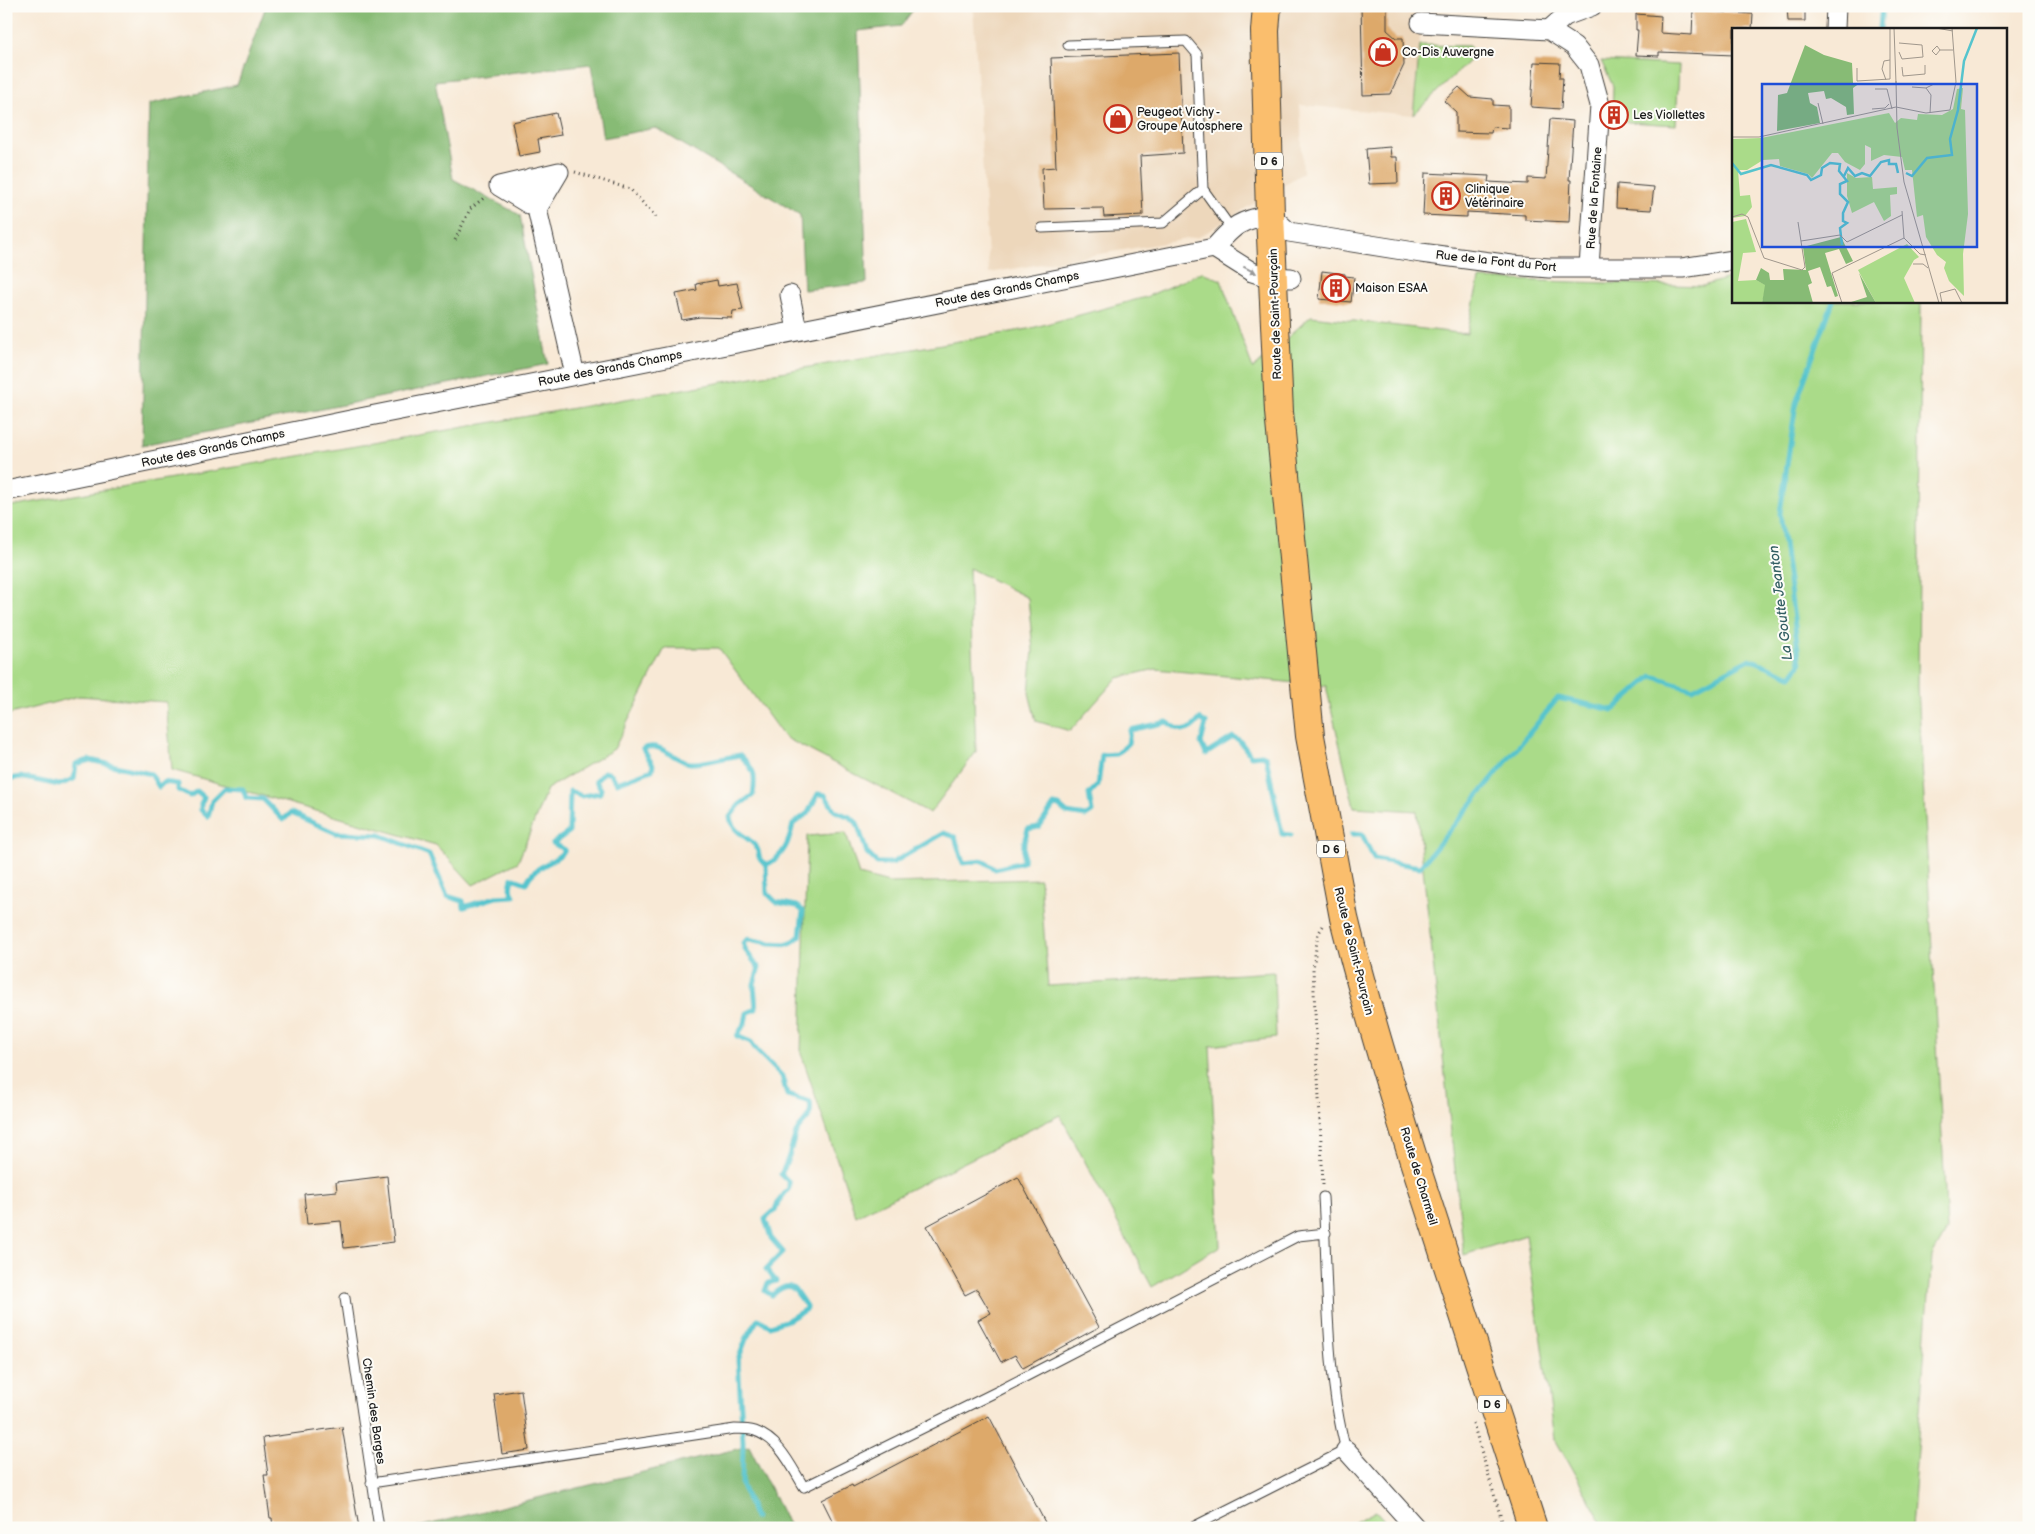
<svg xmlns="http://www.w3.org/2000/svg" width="2035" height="1534" viewBox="0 0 2035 1534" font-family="'Balsamiq Sans',sans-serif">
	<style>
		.built { fill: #edd7bb }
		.green { fill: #aadb89; stroke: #637c52 }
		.forest { fill: #87bb75; stroke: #526c48 }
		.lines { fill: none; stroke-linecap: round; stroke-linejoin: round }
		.stream { stroke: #56c4cd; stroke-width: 5 }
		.building { fill: #dda96a }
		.lane-casing { stroke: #3d3b38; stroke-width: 11 }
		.street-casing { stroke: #3d3b38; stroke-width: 21 }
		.primary-casing { stroke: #3d3b38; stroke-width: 30 }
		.path { stroke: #3d3b38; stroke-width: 3; stroke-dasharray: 1 4; stroke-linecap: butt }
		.lane { stroke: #fff; stroke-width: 9 }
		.street { stroke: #fff; stroke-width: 19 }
		.primary { stroke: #fabe6d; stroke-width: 28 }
		.oneway { fill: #999 }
		.labels { text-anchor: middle; stroke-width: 4; stroke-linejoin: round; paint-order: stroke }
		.shield { fill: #fdfcf7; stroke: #605f5e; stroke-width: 1 }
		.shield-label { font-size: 11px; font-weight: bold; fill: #1c1c1c }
		.poi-label { font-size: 12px; fill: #1c1c1c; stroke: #fdfcf7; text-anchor: start }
		.street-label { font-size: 12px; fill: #1c1c1c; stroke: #fdfcf7 }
		.water-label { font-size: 14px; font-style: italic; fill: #335f63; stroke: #fdfcf7 }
		.inset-river { fill: none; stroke: #56c4cd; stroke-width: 2.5 }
		.inset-road { fill: none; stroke: #a0978c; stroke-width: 1 }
		.view { fill: #1d4ed8; fill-opacity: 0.15; stroke: #1d4ed8; stroke-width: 2.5 }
		.inset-edge { fill: none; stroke: #1c1c1c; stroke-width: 2.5 }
	</style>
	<rect width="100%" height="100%" fill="#fdfcf7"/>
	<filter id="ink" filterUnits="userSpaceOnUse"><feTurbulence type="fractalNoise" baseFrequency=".02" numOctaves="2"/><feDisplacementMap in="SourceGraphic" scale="10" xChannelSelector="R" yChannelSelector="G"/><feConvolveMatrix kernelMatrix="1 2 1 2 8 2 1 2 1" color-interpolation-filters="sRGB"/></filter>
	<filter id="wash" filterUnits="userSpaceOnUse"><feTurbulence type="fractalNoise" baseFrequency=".0096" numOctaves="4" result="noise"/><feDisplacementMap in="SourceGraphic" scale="20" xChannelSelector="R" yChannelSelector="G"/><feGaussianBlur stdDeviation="1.12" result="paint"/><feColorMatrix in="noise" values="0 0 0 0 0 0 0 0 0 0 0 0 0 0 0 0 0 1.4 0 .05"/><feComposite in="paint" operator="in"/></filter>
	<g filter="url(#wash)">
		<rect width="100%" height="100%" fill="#f8e9d6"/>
		<path class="built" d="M973,6H1423L1413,115L1300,105L1303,173L1199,237L989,273Z"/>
		<path class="green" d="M1420,45L1469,46L1476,54L1413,115Z
			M1601,61L1679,65L1676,125L1612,121L1613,86Z
			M1202,272L1221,280L1253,369L1311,316L1467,334L1479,279L1703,286L1734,276V301H1921L1918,687L1947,1230L1932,1256L1911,1528H1605L1555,1439L1526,1235L1464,1255L1417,811L1354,807L1326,686L1156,669L1117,678L1070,731L1036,721L1029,693L1033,650L1028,598L969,568L976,752L930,813L784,737L719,648H665L614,749L547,789L518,862L473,885L436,845L172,770L166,702L79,696L6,715V507L1028,329L1146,297Z
			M846,833L859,875L889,883L1040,879L1048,986L1274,972L1276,1038L1210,1046L1220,1246L1152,1287L1060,1115L856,1216L801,1053L807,836Z
			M1376,1511L1391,1528H1344Z"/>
		<path class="forest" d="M266,6H916L901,26L858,31L867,283L804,290L800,215L656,128L603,138L591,64L435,81L453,179L520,215L548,364L142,445L149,104L237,85Z
			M749,1446L790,1528H415Z"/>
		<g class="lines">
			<path class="stream" d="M1880,29L1882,6
				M6,780L20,777L59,785L74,779L76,764L90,760L151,774L159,787L164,782L178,784V790L190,796L197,791L204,797L201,804V810L208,817L212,801L225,788L243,789L246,798L263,799L283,820L291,813L336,833L380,835L429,854L447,896L463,901L464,907L496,897L514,896L510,888L512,878L526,883C535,864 553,865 565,850L553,843L569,832L570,791L582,796L600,793L601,789L596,781L604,772L611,774L617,783L652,770L653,765L643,749C660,740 674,761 690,763C701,764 728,757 740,755C755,770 756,774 753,795L739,805L730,817C733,838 759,837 759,857L766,865
				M1352,834H1362L1374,859L1420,867L1558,698L1613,710L1652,676L1693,689L1750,659L1791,676L1800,664L1780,513L1796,403L1833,301
				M766,865C784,856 789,843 793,824L808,813L818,794L825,795L835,811L850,817L857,823L867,853L877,863H892L944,833L955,837L963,863L983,861L995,869L1023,862L1024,842L1028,829L1039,827L1054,805L1059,806L1067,813L1086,816L1092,812L1089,794L1098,785L1102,755L1117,754L1128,744L1130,730L1167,722C1181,732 1188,735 1200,719L1206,723L1201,743L1206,754L1233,737L1239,740L1251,756L1262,755L1266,757L1282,834L1291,835
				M755,1518L742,1485L743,1442L738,1360L746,1339L758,1319L770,1326L788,1320L806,1309V1306C794,1289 792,1278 772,1295L765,1291L768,1283L776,1281L766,1269L783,1252L771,1238L765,1219L775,1210L778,1202L789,1188V1182L781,1174C789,1161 791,1147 796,1133C802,1120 813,1121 810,1102L787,1095L782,1076L757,1051L751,1042L737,1036L745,1023L747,1013L756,1009L754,984L759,968L746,951L743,943L748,939L769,943L790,944L800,936L803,911L797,906L776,902L767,893L766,865"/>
		</g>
		<g id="blocks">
			<path class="building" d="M1361,6H1387V30L1396,38H1403L1404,65L1390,94L1363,95Z
				M1787,6H1805V21H1788Z
				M1693,10L1753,14L1752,29H1734V55L1659,52V56L1636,55L1638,30H1636V14L1661,16L1660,33L1692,35Z
				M1179,53L1183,153L1140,156L1143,215L1104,217L1103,208L1044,209L1042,168L1056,167L1051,58Z
				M1534,62L1560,63L1559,78H1563L1561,109L1531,107Z
				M1459,87L1470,97L1493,99V105L1509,106V128L1492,127L1491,133L1456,132V112L1444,101Z
				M556,113L561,135L538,139L540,152L519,156L512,122Z
				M1550,119L1573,121L1569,180H1571L1569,222L1525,220V215L1467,212V217L1423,215L1425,173L1489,176L1488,182L1528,184V178L1546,179Z
				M1390,147L1391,157H1397L1398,183L1369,184L1366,149Z
				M1617,184L1654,187L1651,210L1616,208Z
				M1322,271L1345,274V276L1354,277L1351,302L1319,299Z
				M717,280L718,286L737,283L743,310L733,311L732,318L700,317L682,320L676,294L697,290L696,284Z
				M387,1176L394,1242L344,1248L341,1221L307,1224L304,1194L337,1191L336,1182Z
				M1018,1177L1099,1327L1023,1368L1015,1355L1001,1362L978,1320L991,1313L977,1289L965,1295L927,1226Z
				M521,1390L529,1450L502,1454L494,1394Z
				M989,1416L1048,1528H836L822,1500L852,1485L853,1487Z
				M342,1427L359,1528H273L272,1518H270L264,1475H268L263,1438Z"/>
		</g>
	</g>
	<g filter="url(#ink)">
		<use href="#blocks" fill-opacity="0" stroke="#3d3b38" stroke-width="1"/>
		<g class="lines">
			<defs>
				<path id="lane" d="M1068,45L1186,41L1197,54L1203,189L1231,228
					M1042,228L1163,223L1203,189
					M345,1298L379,1528
					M371,1483L735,1429C741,1429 749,1429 755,1431C780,1440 791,1466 804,1487L998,1391L1298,1236L1326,1233
					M1191,1528L1346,1450C1325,1371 1328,1279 1323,1197"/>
				<path id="street" d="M1421,23L1549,30L1565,16L1592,6
					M1835,29L1836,6
					M1549,30L1574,46L1589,65L1600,105L1589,267
					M559,172L537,209L499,186Z
					M530,178L575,375
					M1214,248L1252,272L1268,277L1291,278
					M790,295L797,330
					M6,491L360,418L1214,248C1234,225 1240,220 1270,215L1289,232L1421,253L1512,265L1549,268H1682L1734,260
					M1346,1450L1416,1528"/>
				<path id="primary" d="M1267,6L1265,31L1270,215L1279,412L1310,736L1344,918C1364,1000 1389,1081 1414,1161C1453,1284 1493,1406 1533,1528"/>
			</defs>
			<use href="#lane" class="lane-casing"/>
			<use href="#street" class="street-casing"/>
			<use href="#primary" class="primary-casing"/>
			<path class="path" d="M575,172L630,189L656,217
				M455,240L470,209L485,197
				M1323,1185L1313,969L1318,934L1323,926
				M1473,1423L1504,1528"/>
			<use href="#lane" class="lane"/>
			<use href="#street" class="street"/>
			<use href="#primary" class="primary"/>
		</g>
		<defs><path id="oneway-solid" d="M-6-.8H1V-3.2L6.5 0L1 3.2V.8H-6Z" transform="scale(1.25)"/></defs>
		<use class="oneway" href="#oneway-solid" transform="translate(1250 270) rotate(27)"/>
	</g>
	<defs>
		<symbol id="shop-ring" viewBox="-11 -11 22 22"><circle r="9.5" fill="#fdfcf7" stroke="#c8321e" stroke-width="1.5"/><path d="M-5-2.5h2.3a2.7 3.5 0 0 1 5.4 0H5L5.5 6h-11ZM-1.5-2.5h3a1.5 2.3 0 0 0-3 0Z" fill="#c8321e"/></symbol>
		<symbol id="building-ring" viewBox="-11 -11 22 22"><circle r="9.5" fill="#fdfcf7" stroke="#c8321e" stroke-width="1.5"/><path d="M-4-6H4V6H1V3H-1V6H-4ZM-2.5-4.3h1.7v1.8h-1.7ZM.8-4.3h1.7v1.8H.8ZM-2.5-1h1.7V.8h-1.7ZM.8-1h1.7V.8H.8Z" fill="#c8321e"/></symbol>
	</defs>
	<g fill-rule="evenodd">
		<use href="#shop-ring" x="1367" y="36" width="32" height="32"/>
		<use href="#building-ring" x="1598" y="99" width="32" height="32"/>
		<use href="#shop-ring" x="1102" y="103" width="32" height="32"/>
		<use href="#building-ring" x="1430" y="180" width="32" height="32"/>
		<use href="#building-ring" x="1320" y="272" width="32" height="32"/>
	</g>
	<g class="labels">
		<g class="shield">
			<rect x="1255" y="152.5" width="28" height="17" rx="4"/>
			<rect x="1317" y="840.5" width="28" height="17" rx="4"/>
			<rect x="1478" y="1395.5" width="28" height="17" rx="4"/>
		</g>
		<g class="shield-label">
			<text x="1269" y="165">D 6</text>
			<text x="1331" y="853">D 6</text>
			<text x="1492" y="1408">D 6</text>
		</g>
		<g class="poi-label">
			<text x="1402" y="56">Co-Dis Auvergne</text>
			<text x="1137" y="116">Peugeot Vichy -<tspan x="1137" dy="14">Groupe Autosphere</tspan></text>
			<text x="1633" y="119">Les Viollettes</text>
			<text x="1465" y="193">Clinique<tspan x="1465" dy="14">Vétérinaire</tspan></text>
			<text x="1355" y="292">Maison ESAA</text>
		</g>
		<g class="street-label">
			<text transform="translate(1594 198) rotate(-86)" y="4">Rue de la Fontaine</text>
			<text transform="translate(1496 261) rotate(6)" y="4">Rue de la Font du Port</text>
			<text transform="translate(1007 289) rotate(-11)" y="4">Route des Grands Champs</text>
			<text transform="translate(1275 314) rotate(-92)" y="4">Route de Saint-Pourçain</text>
			<text transform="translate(610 368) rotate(-11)" y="4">Route des Grands Champs</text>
			<text transform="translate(213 448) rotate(-12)" y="4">Route des Grands Champs</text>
			<text transform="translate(1354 951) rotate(76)" y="4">Route de Saint-Pourçain</text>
			<text transform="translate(1419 1176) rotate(73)" y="4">Route de Charmeil</text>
			<text transform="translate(374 1411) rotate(82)" y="4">Chemin des Barges</text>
		</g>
		<g class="water-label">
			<text transform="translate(1780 603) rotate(-97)" y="5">La Goutte Jeanton</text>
		</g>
	</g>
	<g transform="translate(1732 28)">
		<rect width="275" height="275" fill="#f8e9d6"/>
		<path d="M231,60L229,81L233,82L236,186L231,226L232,268L217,253L212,240L214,234L205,227L194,209L191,187L185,189L180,142H173L170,129L152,127L139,133V120L133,117V136L128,142L113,134L106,125H100L80,150L76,146L48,138L47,131L31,132L15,142H6L8,168L18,167L20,179L13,188L0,190V111L29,110L157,85L163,95L169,90L185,92L186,86L210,87L221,81L225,61ZM115,145L124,150L140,149L141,161L165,159V166L158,167L159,188L152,193L142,174L120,185L115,168ZM14,191L24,224L11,225L6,253L24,252L34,257L30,275H0V194ZM175,216L187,229L182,232L172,250L183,275H144L126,242Z" fill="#aadb89"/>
		<path d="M73,17L92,27L120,35L121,55H128L121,60L122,86L115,87L114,79L99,70L94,71L92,63L76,65L78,75L85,79L88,95L45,103L46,67L55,65ZM109,209L121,233L114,236L107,221L93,225L106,268L103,269L99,258L95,259L88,239L76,243L80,255L76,257L81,275H30L33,257L24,252L29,240L37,245L38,252H52L51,241L74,242L71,219ZM127,245L144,275H116L135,269Z" fill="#87bb75"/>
		<path class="inset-river" d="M0,135L9,146L39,137L75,147L79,152L89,147L90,140L98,135L108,136L107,143L115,153L108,156V166L116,174L111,185V193L115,195L108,200L110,217M174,145L180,148L195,130L220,127L218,111L226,82L232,33L245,0M112,148L116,140L123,148L130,145L138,148L149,134L157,132V136H164L166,145"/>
		<path class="inset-road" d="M162,0L164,55M204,0L221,3M167,15L190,17L191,29L170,31L167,24M208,22L204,27L200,23L205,18L208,22H221M170,39L171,48L193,46V37M125,40V53L158,51V0M154,52L150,41L152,33L158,32M164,53L165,100L172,154L207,275M180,59L194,60L202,56M194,60L199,67L198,85M143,61H155L160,81M86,75L91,96M140,81L153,80L157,76M0,109H27L164,79L194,85L218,82L224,54L220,0M170,183L172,210L188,226L194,227M0,189L10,186L16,189L32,230L70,242L73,239L66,194M69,213L108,207L115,214L170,187M181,236H191L196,240M110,275L100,245L172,210M210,275L208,265L223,261L230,275"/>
		<path class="view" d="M30,56H245V219H30Z"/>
		<rect width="275" height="275" class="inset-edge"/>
	</g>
	<rect width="2035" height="1534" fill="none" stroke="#fdfcf7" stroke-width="25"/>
</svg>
